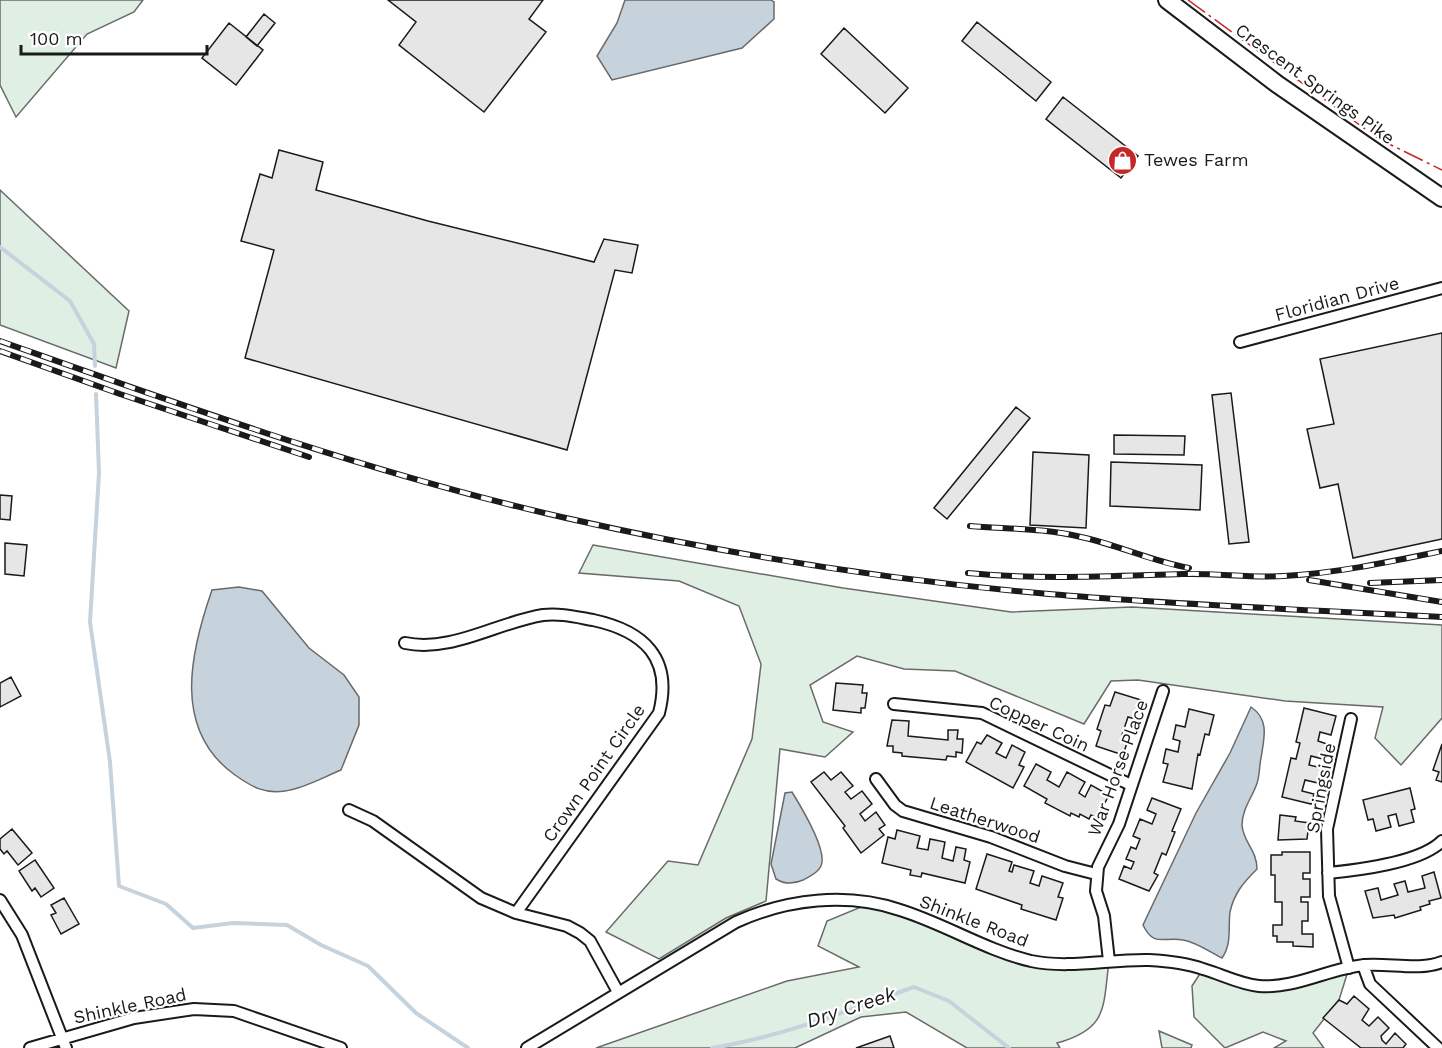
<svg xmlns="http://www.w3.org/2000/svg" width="1442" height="1048" viewBox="0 0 1442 1048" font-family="'Work Sans',sans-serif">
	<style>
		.green { fill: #e0efe3; stroke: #6a6a6a; stroke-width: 1.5 }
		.water { fill: #c6d2dc; stroke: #6a6a6a; stroke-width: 1.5 }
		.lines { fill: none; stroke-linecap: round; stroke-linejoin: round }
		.stream { stroke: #c6d2dc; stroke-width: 4 }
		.building { fill: #e6e6e6; stroke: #1a1a1a; stroke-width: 1.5 }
		.minor-casing { stroke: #1a1a1a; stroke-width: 14 }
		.secondary-casing { stroke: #1a1a1a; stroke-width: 20 }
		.minor { stroke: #fff; stroke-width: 10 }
		.secondary { stroke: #fff; stroke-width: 16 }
		.rail-casing { stroke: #1a1a1a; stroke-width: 6 }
		.rail { stroke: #fff; stroke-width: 4; stroke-dasharray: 11; stroke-linecap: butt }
		.power { stroke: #c62828; stroke-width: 1.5; stroke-dasharray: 21 4.5 3 4.5; stroke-linecap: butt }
		.labels { text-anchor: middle; stroke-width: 4.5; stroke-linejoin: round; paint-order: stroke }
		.street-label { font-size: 18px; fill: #1a1a1a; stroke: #fff }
		.poi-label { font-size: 18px; fill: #1a1a1a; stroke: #fff; text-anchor: start }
		.water-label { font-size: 20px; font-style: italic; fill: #1a1a1a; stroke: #fff }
	</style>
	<rect width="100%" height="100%" fill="#fff"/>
	<path class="green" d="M0,0H143L134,12L87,34L16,117L0,85Z
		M0,190L129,311L116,368L0,325Z
		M593,545L843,588L1011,612L1132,607L1442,625V718L1401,765L1375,738L1383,707L1285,701L1138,680L1111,681L1084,724L955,671L904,669L857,656L810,685L823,722L853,732L825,757L780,749L766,901L726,918L659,959L606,932L668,861L698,865L752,739L761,664L739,606L679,581L579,573Z
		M873,902L1033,961H1109C1103,1008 1108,1029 1057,1043L1060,1048H967L906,1012L861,1017L795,1048H596L787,981L859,967L818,946L827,921Z
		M1349,968L1339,1000L1313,1033L1324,1048H1274L1286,1041L1263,1032L1225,1048L1194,1017L1192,986L1203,969L1256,985Z
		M1159,1031L1192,1045L1191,1048H1162Z"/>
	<path class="water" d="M625,0H771L774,2V19L742,48L612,80L597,56L617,23Z
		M239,587L262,591L309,648L344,675L359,697V725L341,770C324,777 303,789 285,791C264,794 252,787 235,775C172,730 190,653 212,590Z
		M1251,707C1270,720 1264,738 1261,758C1259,767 1260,777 1256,786C1251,799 1242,810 1242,825C1243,842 1257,850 1257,869C1244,882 1234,893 1230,912C1228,928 1232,944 1222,958C1210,952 1196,942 1183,940C1164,936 1154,948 1143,925L1196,813L1230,753Z
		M792,792C800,805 828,851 821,866C818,873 809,877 803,880C794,884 784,884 776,879L771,864L785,793Z"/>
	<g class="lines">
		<path class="stream" d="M0,247L70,301L94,344L95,366
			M96,394L99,473L90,622L110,762L119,886L166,904L193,928L233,923L287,925L321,945L368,966L416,1013L468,1048
			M712,1048C781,1037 849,1010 914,987L949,1001L1009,1048"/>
	</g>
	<path class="building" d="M388,0H543L529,19L546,32L484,112L399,45L416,22Z
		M264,14L275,23L257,46L246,37Z
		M977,22L1051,82L1036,101L962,41Z
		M229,23L263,50L236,85L202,58Z
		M844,28L908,88L885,113L821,54Z
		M1063,97L1138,156L1121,178L1046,119Z
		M279,150L323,162L316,190L428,221L594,262L604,239L638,245L632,273L615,270L567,450L245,358L274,250L241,241L260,174L272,178Z
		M1442,333V539L1353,558L1338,484L1320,488L1307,429L1334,424L1320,359Z
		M1231,393L1249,542L1229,544L1212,395Z
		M1016,407L1030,418L947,519L934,508Z
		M1114,435L1185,436L1184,455L1114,454Z
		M1033,452L1089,455L1086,528L1030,525Z
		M1111,462L1202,465L1200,510L1110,506Z
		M0,495L12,496L10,520L0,519Z
		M5,543L27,545L24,576L5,574Z
		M11,677L21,696L0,707V683Z
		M836,683L863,685L862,693H867L865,708H861V713L833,710Z
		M1115,692L1141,700L1135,719L1128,717L1122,735L1129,737L1123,755L1096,746L1101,731L1097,729L1105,705L1110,706Z
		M1304,708L1336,716L1331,735L1320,732L1318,741L1327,744L1323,759L1311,756L1309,765L1322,768L1318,783L1305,780L1302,791L1314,794L1311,804L1282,797L1291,758L1296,759L1300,743L1296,742Z
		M1189,709L1214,715L1209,735L1205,734L1200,755L1198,754L1192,789L1163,782L1168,764L1163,763L1166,749L1178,752L1180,741L1173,739L1176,725L1185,727Z
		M892,720L909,721L908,736L948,740V730H958L957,739H963L962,753L956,752V757L947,756L946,760L902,756V753L893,752V746H887Z
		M987,735L1002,743L996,753L1006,758L1012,745L1025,752L1019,765L1024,767L1013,788L966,762L977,742L981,744Z
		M1442,744V782L1436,780L1439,772L1433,770Z
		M1036,764L1051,772L1047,780L1059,787L1067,772L1085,782L1079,793L1085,797L1091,785L1109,795L1097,818L1091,815L1089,819L1080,814L1079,817L1071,813L1070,816L1045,803L1047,799L1024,786Z
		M824,772L831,780L841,772L853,786L845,792L851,799L862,791L872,804L860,814L865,821L876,812L885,825L879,829L884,835L861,853L843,828L845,826L811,782Z
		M1410,788L1415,809L1411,810L1414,822L1399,826L1396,814L1388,816L1391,827L1376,831L1373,819L1368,820L1363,800Z
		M1152,798L1181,809L1172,831L1175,832L1166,855L1162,853L1154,873L1158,875L1149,891L1119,879L1124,866L1131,869L1134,862L1126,859L1131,847L1136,849L1140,839L1133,836L1140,819L1152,824L1156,814L1147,810Z
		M1280,815L1296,817L1295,821L1309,823L1307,839L1278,840Z
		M12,829L32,853L18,865L7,851L4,854L0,849V839Z
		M897,830L920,836L917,848L928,850L930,839L945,842L942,858L953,861L956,847L966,849L964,860L970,862L965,883L922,873L921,877L910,875L911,870L882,863L888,837L895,839Z
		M1282,852H1310V873H1303V879H1310V897H1301V902H1308V921H1302V934H1313V947L1293,946V942H1277V936H1273V925H1282V902H1275V875H1271V855H1282Z
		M987,854L1012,862L1009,871L1012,872L1014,865L1034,871L1030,883L1039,886L1042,876L1063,883L1058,897L1063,898L1056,920L1021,909L1022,905L976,889Z
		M35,860L54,888L41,897L35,888L32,891L19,871Z
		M1434,872L1441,898L1429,901L1430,904L1420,907L1421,910L1395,918L1394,915L1373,918L1365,891L1378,888L1381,900L1398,895L1394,884L1405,881L1408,892L1425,888L1422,876Z
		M64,898L79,924L61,934L51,915L56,913L51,905Z
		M1354,996L1369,1009L1362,1020L1369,1026L1378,1017L1389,1028L1381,1036L1382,1040L1386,1044L1395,1033L1406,1044L1403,1048H1361L1323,1018L1339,1000L1347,1004Z
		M890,1036L894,1048H856Z"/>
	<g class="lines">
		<defs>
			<path id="minor" d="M1240,342L1442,288
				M405,643C451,653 498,622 543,615C560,613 576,617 593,620C644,631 673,658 659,713L516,913
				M894,704L982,713L1131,785
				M876,779L895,805L903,811L991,837L1065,866L1096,874
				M349,810L373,821L481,898L516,913L567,926L580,933L590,941L618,992
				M1328,873C1358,870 1420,863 1442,841
				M0,900L22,935L66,1048
				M1109,961L1104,916L1096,891L1098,867L1119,824L1163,691
				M1363,965L1370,984L1438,1048
				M1349,968L1329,896L1327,829L1351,719
				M30,1048L134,1018L194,1009L234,1011L341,1048
				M527,1048L736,922C787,899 847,892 900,910C945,924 985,950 1031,961C1069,969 1110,959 1149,960C1167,961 1186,963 1203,969C1221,974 1239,984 1259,986C1296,989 1329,968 1365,965C1390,963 1420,971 1442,962"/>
			<path id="secondary" d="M1167,0L1277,84L1442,198"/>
		</defs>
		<use href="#minor" class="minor-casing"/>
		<use href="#secondary" class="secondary-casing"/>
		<use href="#minor" class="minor"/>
		<use href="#secondary" class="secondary"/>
		<defs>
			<path id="rail" d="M0,341C187,407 372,474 566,518C725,554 887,580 1049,594C1180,605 1311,610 1442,617
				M0,351L120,394L309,457
				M970,526C1006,529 1045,528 1081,537C1118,545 1151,561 1189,568
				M968,573C1041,580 1111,576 1183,574C1217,573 1250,578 1284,576C1338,573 1389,562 1442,551
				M1309,580L1442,602
				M1370,583L1442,580"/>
		</defs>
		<use href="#rail" class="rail-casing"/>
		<use href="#rail" class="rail"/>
		<path class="power" d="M1188,0L1379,139L1442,170"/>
	</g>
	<defs>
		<symbol id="shop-disc" viewBox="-11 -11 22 22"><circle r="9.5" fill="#c62828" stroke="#fff"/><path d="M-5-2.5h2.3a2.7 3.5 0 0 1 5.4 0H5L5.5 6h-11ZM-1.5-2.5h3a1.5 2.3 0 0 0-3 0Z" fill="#fff"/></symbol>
	</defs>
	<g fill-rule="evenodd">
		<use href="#shop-disc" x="1106" y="144" width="33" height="33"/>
	</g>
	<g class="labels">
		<g class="street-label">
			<text transform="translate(1315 84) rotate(36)" y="6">Crescent Springs Pike</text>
			<text transform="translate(1337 299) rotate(-15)" y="6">Floridian Drive</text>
			<text transform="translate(1039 724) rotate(25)" y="6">Copper Coin</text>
			<text transform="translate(1118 768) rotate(-70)" y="6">War Horse Place</text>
			<text transform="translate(594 773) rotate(-55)" y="6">Crown Point Circle</text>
			<text transform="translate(1321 788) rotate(-79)" y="6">Springside</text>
			<text transform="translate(985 820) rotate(18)" y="6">Leatherwood</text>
			<text transform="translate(974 921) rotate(21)" y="6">Shinkle Road</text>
			<text transform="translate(130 1006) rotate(-12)" y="6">Shinkle Road</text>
		</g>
		<g class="poi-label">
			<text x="1144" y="166">Tewes Farm</text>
		</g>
		<g class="water-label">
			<text transform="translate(851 1007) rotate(-18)" y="7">Dry Creek</text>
		</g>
	</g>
	<path d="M21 45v9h186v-9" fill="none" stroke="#1a1a1a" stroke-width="3"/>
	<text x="30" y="45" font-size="18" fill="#1a1a1a" stroke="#ffffff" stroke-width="4.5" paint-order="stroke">100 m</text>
</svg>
